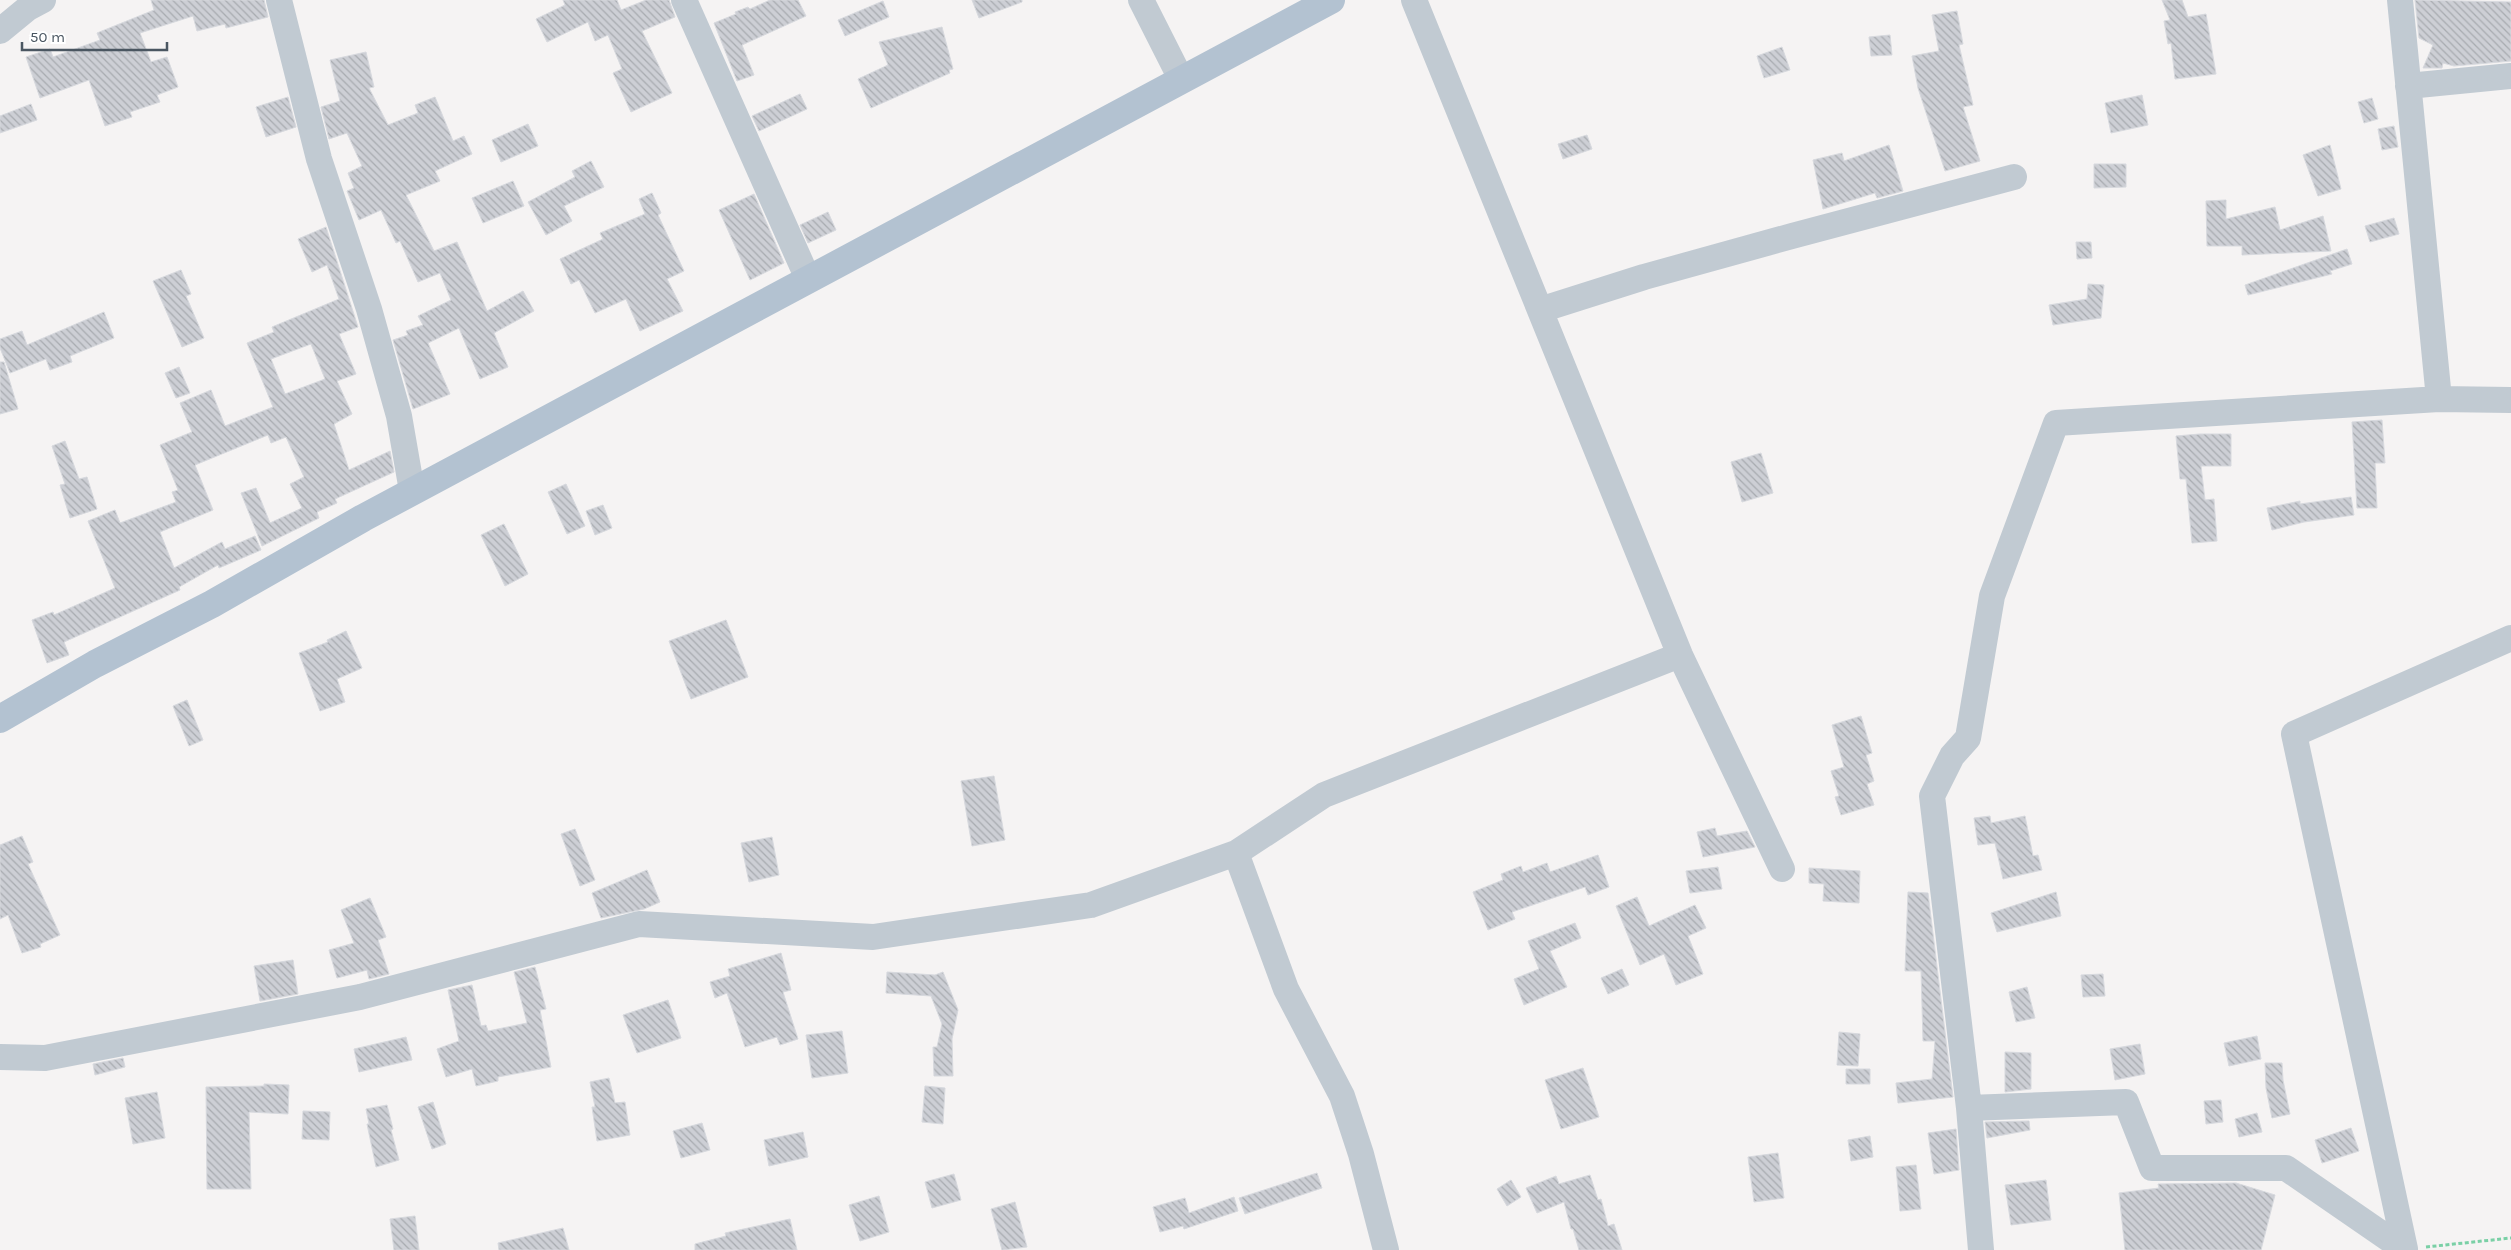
<svg xmlns="http://www.w3.org/2000/svg" width="2511" height="1250" viewBox="0 0 2511 1250" font-family="Karla,sans-serif">
	<style>
		.building { fill: url(#building-back-hatch); stroke: #d7d9de; fill-rule: evenodd }
		.lines { fill: none; stroke-linecap: round; stroke-linejoin: round }
		.path { stroke: #7ad0a6; stroke-width: 3; stroke-dasharray: 4 2.5; stroke-linecap: butt }
		.minor { stroke: #c1cad2; stroke-width: 26 }
		.major { stroke: #b3c2d1; stroke-width: 28 }
	</style>
	<defs>
		<pattern id="building-back-hatch" width="6" height="6" patternUnits="userSpaceOnUse" patternTransform="scale(1.25)"><rect width="6" height="6" fill="#cdcfd5"/><path d="M-1 5l2 2M0 0l6 6M5-1l2 2" fill="none" stroke="#a8abb0"/></pattern>
	</defs>
	<rect width="100%" height="100%" fill="#f5f3f3"/>
	<path class="building" d="M151,0H264L268,17L226,28L225,24L197,31L193,16L140,33L151,62L167,57L178,87L157,95L160,102L130,112L132,117L105,126L89,80L40,98L26,57L50,49L53,57L100,40L97,33L154,10Z
		M563,0H617L621,10L646,0H669L675,17L642,31L672,93L631,112L613,73L622,69L608,35L595,41L588,22L547,42L536,19L565,5Z
		M770,0H798L806,16L742,45L754,75L737,81L714,23L736,14L735,12L748,7L750,9Z
		M972,0H1022V2L979,18Z
		M2162,0H2182L2188,17L2206,14L2216,74L2175,79L2171,43L2168,44L2164,21L2170,20Z
		M2415,0L2511,2V61L2454,66L2443,63L2442,68H2423L2433,45L2419,38Z
		M883,1L889,17L845,36L838,20Z
		M1957,11L1963,44L1959,45L1973,105L1963,107L1980,161L1945,171L1918,88L1912,56L1939,51L1932,15Z
		M942,27L953,69L949,70L950,73L871,108L858,79L888,65L879,42Z
		M1890,35L1892,55L1871,56L1869,37Z
		M1782,47L1790,70L1764,78L1757,56Z
		M366,52L374,87L369,88L388,125L418,113L415,105L435,97L453,141L464,136L472,154L435,171L440,181L406,195L434,251L457,242L487,311L523,291L534,311L494,333L508,367L480,379L459,328L428,343L450,394L413,409L393,340L408,335L406,331L423,325L418,316L451,300L440,273L418,282L400,241L396,243L381,210L359,220L347,191L354,188L348,173L362,166L347,133L329,139L321,107L340,101L330,60Z
		M800,94L807,109L759,131L752,116Z
		M2142,95L2148,125L2111,133L2105,103Z
		M288,97L296,127L266,137L256,107Z
		M2372,98L2378,119L2364,123L2358,102Z
		M31,104L37,120L0,133V116Z
		M528,124L538,146L501,162L492,140Z
		M2394,126L2398,147L2382,150L2378,129Z
		M1587,135L1592,149L1563,159L1558,144Z
		M1889,145L1903,191L1877,198L1875,193L1823,209L1813,160L1842,153L1844,161Z
		M2330,145L2341,189L2318,196L2303,155Z
		M591,161L604,187L564,206L572,221L546,235L528,202L575,177L572,171Z
		M2094,164H2126V187L2094,188Z
		M513,181L524,206L483,223L472,198Z
		M652,193L661,213L658,215L684,271L667,279L683,311L640,331L626,299L595,313L579,280L571,284L560,259L603,239L600,233L645,214L639,199Z
		M754,194L784,263L750,280L719,210Z
		M2226,200V219L2275,207L2280,230L2323,216L2331,251L2242,255V246H2207L2206,201Z
		M828,212L836,230L808,243L800,225Z
		M2394,218L2399,234L2370,242L2365,226Z
		M326,227L358,327L339,334L356,374L337,381L352,414L334,424L349,470L390,451L394,472L335,499L337,503L317,512L319,518L262,546L241,493L256,488L270,523L302,508L290,484L304,477L286,437L271,443L268,435L195,465L213,510L160,532L174,568L222,542L225,549L255,536L261,550L219,568L218,565L179,587L180,590L64,642L69,655L47,663L32,620L53,612L54,615L115,588L88,521L115,510L120,523L176,502L172,492L178,490L160,445L192,432L180,403L211,390L225,426L273,407L247,343L274,332L272,327L339,299L327,265L312,272L298,239ZM311,344L325,379L285,394L271,359Z
		M2076,242H2091L2092,258L2077,259Z
		M2347,249L2352,264L2330,271L2332,274L2248,295L2245,285Z
		M181,270L191,294L186,296L204,338L182,347L153,281Z
		M2088,284L2104,285L2101,318L2053,325L2049,305L2087,299Z
		M104,312L114,338L70,356L72,362L50,370L46,359L10,373L0,348V339L22,331L27,345Z
		M0,362H4L18,409L0,414Z
		M179,367L190,393L176,398L165,373Z
		M2382,420L2385,463H2375L2377,508H2357L2352,422Z
		M2200,434H2231V466H2201L2205,500L2214,499L2217,541L2192,543L2186,479H2180L2176,436Z
		M65,441L79,479L87,477L97,509L70,518L60,485L65,484L52,446Z
		M1761,453L1773,493L1742,502L1731,462Z
		M566,484L585,526L567,534L548,492Z
		M2351,497L2354,515L2304,522L2272,530L2267,508L2300,501V504Z
		M603,505L612,528L595,535L586,511Z
		M504,524L528,574L505,586L481,535Z
		M726,620L748,677L691,699L669,641Z
		M346,631L362,668L337,679L345,702L320,711L299,653L328,642L327,640Z
		M187,700L203,740L189,746L173,706Z
		M1861,716L1872,753L1866,755L1874,781L1867,784L1874,805L1841,815L1835,797L1839,796L1831,771L1844,767L1832,725Z
		M994,776L1005,840L972,846L961,781Z
		M1990,816L1991,823L2025,816L2033,856L2038,855L2042,870L2003,879L1995,843L1978,845L1974,818Z
		M1715,828L1717,836L1747,831L1755,847L1703,857L1697,832Z
		M575,829L595,880L580,886L561,834Z
		M22,836L33,862L28,864L60,935L40,944L41,947L22,953L8,915L0,919V845Z
		M772,837L779,875L749,882L741,843Z
		M1598,855L1609,887L1588,895L1585,887L1512,912L1515,919L1488,930L1473,892L1503,880L1501,874L1521,866L1523,872L1547,863L1550,872Z
		M1718,867L1722,889L1690,893L1686,871Z
		M1809,868L1860,871L1859,903L1823,901L1824,884L1809,883Z
		M647,870L660,902L644,909L601,918L592,893Z
		M1908,892L1928,893L1953,1097L1898,1103L1896,1083L1932,1079L1935,1041H1923L1921,971H1905Z
		M2056,892L2061,916L1997,932L1991,913Z
		M1637,897L1649,926L1695,905L1706,928L1688,936L1703,974L1676,985L1664,954L1640,965L1616,906Z
		M370,898L386,937L378,940L389,974L369,979L367,970L337,978L329,950L354,943L341,910Z
		M1575,923L1581,938L1550,951L1567,987L1524,1005L1514,979L1539,969L1528,941Z
		M781,953L791,990L783,992L798,1039L780,1045L777,1037L745,1047L727,993L715,998L710,982L730,976L728,969Z
		M293,960L298,994L260,1001L254,966Z
		M535,967L546,1009L540,1010L551,1067L498,1077V1081L476,1086L472,1069L446,1077L437,1049L459,1041L448,990L472,985L481,1026L486,1025L488,1031L527,1023L514,972Z
		M1622,969L1629,985L1608,994L1601,978Z
		M887,972L935,975L943,972L958,1010L952,1039L953,1076H934L933,1047H937L942,1024L931,996L886,993Z
		M2103,974L2105,996L2083,997L2081,975Z
		M2027,987L2035,1018L2016,1022L2009,992Z
		M668,1000L681,1038L637,1053L623,1015Z
		M842,1031L848,1073L812,1078L806,1035Z
		M1839,1032L1860,1034L1858,1066L1837,1065Z
		M2257,1036L2261,1059L2229,1066L2224,1043Z
		M406,1037L412,1060L359,1072L354,1049Z
		M2140,1044L2145,1074L2115,1080L2110,1049Z
		M2005,1052L2031,1053V1089L2005,1092Z
		M123,1058L125,1067L95,1075L93,1064Z
		M2265,1063H2282L2283,1080L2290,1114L2272,1118L2266,1088Z
		M1583,1068L1599,1117L1561,1129L1545,1080Z
		M1846,1069H1870V1084H1846Z
		M609,1078L615,1103L625,1102L630,1135L597,1141L592,1107H595L590,1082Z
		M264,1084L289,1085L288,1114L249,1112L251,1189H207L206,1087L264,1086Z
		M925,1086L945,1088L943,1124L922,1122Z
		M157,1092L165,1138L133,1144L125,1098Z
		M2221,1100L2223,1122L2206,1124L2204,1101Z
		M433,1102L446,1144L432,1149L418,1107Z
		M387,1105L393,1129L391,1130L399,1160L376,1167L367,1124H369L366,1109Z
		M303,1111L330,1112L329,1140L302,1139Z
		M2257,1113L2262,1132L2239,1137L2235,1119Z
		M2029,1121L2030,1130L1987,1138L1985,1122Z
		M702,1123L710,1150L681,1158L673,1131Z
		M2351,1128L2359,1151L2322,1163L2315,1140Z
		M1956,1129L1959,1170L1934,1174L1928,1133Z
		M803,1132L808,1157L769,1166L764,1140Z
		M1870,1136L1873,1157L1851,1161L1848,1140Z
		M1778,1153L1784,1198L1754,1202L1748,1157Z
		M1916,1165L1921,1209L1900,1211L1896,1167Z
		M1317,1173L1322,1188L1245,1214L1239,1198Z
		M954,1174L961,1200L932,1208L925,1182Z
		M1590,1175L1598,1200L1601,1199L1608,1226L1614,1224L1622,1250H1579L1573,1229H1571L1564,1202L1537,1213L1526,1188L1556,1176L1559,1184Z
		M1511,1180L1521,1197L1507,1206L1497,1189Z
		M2046,1180L2051,1220L2011,1225L2005,1185Z
		M2236,1183L2275,1195L2261,1250H2125L2119,1193L2159,1188L2158,1184Z
		M879,1196L889,1232L860,1241L849,1205Z
		M1234,1197L1238,1211L1184,1229L1183,1226L1160,1232L1153,1207L1185,1198L1189,1213Z
		M1015,1202L1027,1247L1002,1250L991,1209Z
		M415,1216L419,1250H394L390,1219Z
		M790,1219L797,1250H695V1244L726,1236L725,1233Z
		M563,1228L569,1250H499L498,1243Z"/>
	<g class="lines">
		<path class="path" d="M2426,1247L2511,1238"/>
		<path class="minor" d="M279,0L319,159L369,309L399,416L412,491
			M684,0L808,279
			M1141,0L1181,79
			M1414,0L1680,655L1782,869
			M2400,0L2439,399L2511,400
			M0,31L28,8L43,0
			M2408,86L2511,76
			M1540,310L1644,277L1792,236L2014,177
			M0,1057L45,1058L360,997L639,924L873,937L1091,905L1236,853
			M1969,1108L1981,1250
			M2405,1249L2294,734L2511,638
			M1386,1250L1361,1154L1342,1096L1286,989L1236,853L1324,795L1680,655
			M2405,1250L2286,1168H2152L2126,1102L1969,1108L1932,796L1952,756L1968,738L1992,596L2056,423L2439,399"/>
		<path class="major" d="M0,719L95,664L212,604L363,518L1331,0"/>
	</g>
	<path d="M22 42v8h145v-8" fill="none" stroke="#4a5661" stroke-width="2.5"/>
	<text x="30" y="42" font-size="15" fill="#4a5661" stroke="#ffffff" stroke-width="4" paint-order="stroke">50 m</text>
</svg>
